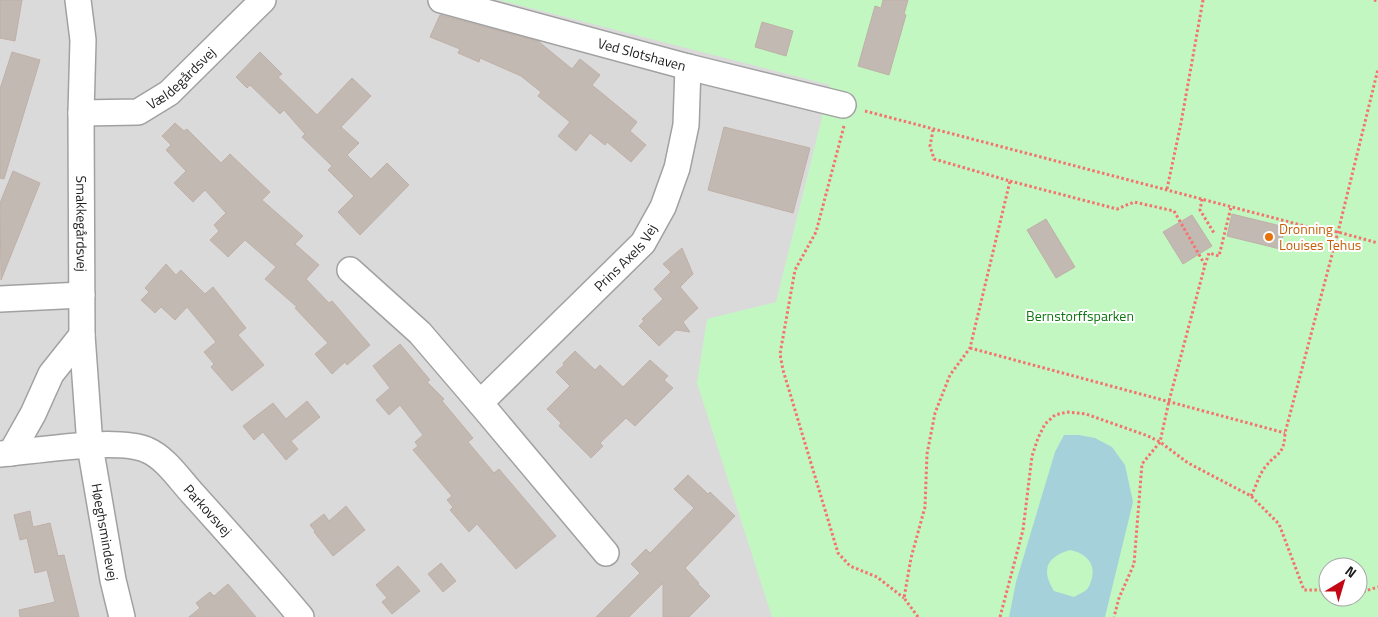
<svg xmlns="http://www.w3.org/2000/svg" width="1378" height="617" viewBox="0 0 1378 617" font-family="'Titillium Web',sans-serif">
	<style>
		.residential { fill: #dbdada; fill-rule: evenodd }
		.park { fill: #c2f7c2; fill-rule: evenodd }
		.water { fill: #a5d2da; fill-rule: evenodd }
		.building { fill: #c3b9b3; stroke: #bfb0a7 }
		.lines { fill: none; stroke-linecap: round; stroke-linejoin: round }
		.minor-casing { stroke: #a1a1a1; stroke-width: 28 }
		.path { stroke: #f4736e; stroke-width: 3; stroke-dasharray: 2.5 2.5; stroke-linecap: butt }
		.minor { stroke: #fff; stroke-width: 25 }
		.food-dot { fill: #e8710a; stroke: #fff; stroke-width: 2 }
		.labels { text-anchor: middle; stroke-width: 4; stroke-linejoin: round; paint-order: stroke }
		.street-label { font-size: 14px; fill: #1d1d1d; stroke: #fff }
		.food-label { font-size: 14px; fill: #c56008; stroke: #fff; text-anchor: start }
		.park-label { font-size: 14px; fill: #0f7711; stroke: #fff }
	</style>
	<rect width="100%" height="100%" fill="#eeeae4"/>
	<path class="residential" d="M0,0H1378V617H0ZM1328,567H1358V597H1328Z"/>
	<path class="park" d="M499,0H1378V617H772L697,383L707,319L776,302L830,85ZM1328,567H1358V597H1328Z"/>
	<path class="water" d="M1064,435H1079L1095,438L1112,447L1125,465L1133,502L1105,617H1009L1016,582L1055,452ZM1070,550C1086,553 1097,564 1091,581C1090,585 1088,589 1085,591C1082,593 1077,595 1074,597L1054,591C1041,570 1046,557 1070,550Z"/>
	<path class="building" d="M0,0H22L15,41L0,38Z
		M883,0H908L904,14L906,15L889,75L858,66L875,6L881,8Z
		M440,15L538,41L572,69L580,59L600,75L592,85L637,122L630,131L646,145L631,162L607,142L605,145L590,133L576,151L558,136L570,122L538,96L541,92L521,76L480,58L479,62L458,53L460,49L430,37Z
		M762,22L793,31L786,56L755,47Z
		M12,52L40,60L4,179L0,178V89Z
		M260,52L282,74L278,77L317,115L352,78L371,96L341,127L359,143L347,155L371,179L387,163L409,185L360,235L338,212L354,196L328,170L332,166L302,137L305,134L284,110L280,114L250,85L247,88L236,77Z
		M175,123L184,131L187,129L221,163L230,154L270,192L262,200L303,236L295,244L319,265L306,279L329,303L332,301L370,345L347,365L345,362L332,374L315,354L328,343L295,308L297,307L265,279L276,267L245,240L228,257L210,240L219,231L214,225L226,213L205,190L193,202L174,183L186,171L166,150L171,145L162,136Z
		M724,127L810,148L793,213L708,190Z
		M13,171L40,183L1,280L0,203Z
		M1232,214L1285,227L1280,249L1227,236Z
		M1192,215L1212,246L1183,264L1163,232Z
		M1046,219L1075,267L1056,278L1027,230Z
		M682,248L693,274L680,287L698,308L683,322L690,332L676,330L659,346L639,326L644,321L642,319L663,299L654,289L671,272L663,264Z
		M166,264L176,275L181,270L205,294L213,287L246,328L238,335L264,365L232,391L211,367L214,364L204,352L216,342L187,307L175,320L161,307L155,313L141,300L149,292L145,288Z
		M400,344L430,380L427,382L444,399L442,401L473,438L468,442L494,473L499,469L556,536L516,569L477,524L469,532L450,510L453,507L447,500L452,496L413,450L418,446L415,442L423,435L400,405L389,415L376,400L390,388L373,366Z
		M575,351L595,370L600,365L623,387L650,360L668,376L664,380L673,388L635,426L626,418L600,443L603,446L591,458L559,426L561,423L547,409L570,386L556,372L564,365L563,363Z
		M307,401L320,417L291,441L298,449L286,460L263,432L254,440L243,426L273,403L286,419Z
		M688,475L708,494L710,492L735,516L685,568L699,583L698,584L710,596L689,617H663V583L629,617H596L640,573L631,564L646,549L650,553L694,508L674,489Z
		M346,506L365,530L333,556L314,532L315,531L310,525L324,514L329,521Z
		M30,511L33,527L50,523L58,556L64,555L79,617H20L19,610L55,602L47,570L35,573L27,538L20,540L14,515Z
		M441,563L456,581L443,592L428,574Z
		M398,566L420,591L392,614L382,602L387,598L376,585Z
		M228,584L256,617H189L200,608L196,603L210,592L214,596Z"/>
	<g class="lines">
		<defs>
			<g id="minor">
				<path id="s1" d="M78,0L83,40L81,113L82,335L90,446L113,580L122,617"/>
				<path id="s2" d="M441,0L688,67L843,105"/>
				<path id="s3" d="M81,113L138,112L169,93L263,0"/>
				<path d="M350,270L420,333L480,403L606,553"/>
				<path d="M0,299L82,295"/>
				<path id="s4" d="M480,403L643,243L663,207L677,168L686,125L688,67"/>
				<path d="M11,453L33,414L51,374L82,335"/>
				<path id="s5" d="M0,454C35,451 118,437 147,450C166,458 180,480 193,494C230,535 266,575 301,617"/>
			</g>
		</defs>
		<use href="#minor" class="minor-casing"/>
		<path class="path" d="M1374,0L1378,1
			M865,111L1320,230L1338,232L1378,243
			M844,126L816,232L795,270L780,354L783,370L838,553L850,566L877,577L904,598
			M1010,181L1117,209L1134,202L1174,211L1205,265L1169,401L1160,442L1142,464L1134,564L1119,598L1114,617
			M1167,189L1181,123L1203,0
			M1202,199L1200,210L1214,233
			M1205,265L1209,253L1219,256L1231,207
			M970,348L1285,433
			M1251,496C1256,487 1259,474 1266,466C1277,452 1284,456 1285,433L1338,232L1378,69
			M1358,591H1365L1378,587
			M918,617L904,598L911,558L925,507L927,454L935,413L950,375L970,348L1010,181L934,159L930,146L933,130
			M1000,617L1023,530L1032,456L1038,438L1045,424L1055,415L1067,412L1086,414L1148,436L1160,442L1188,463L1251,496L1279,524L1304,590H1328"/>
		<use href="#minor" class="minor"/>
	</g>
	<circle class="food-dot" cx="1269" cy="237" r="5"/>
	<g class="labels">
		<g class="street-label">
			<text dy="5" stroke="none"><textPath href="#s2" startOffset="208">Ved Slotshaven</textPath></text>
			<text dy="5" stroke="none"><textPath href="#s3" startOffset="112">Vældegårdsvej</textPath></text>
			<text dy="5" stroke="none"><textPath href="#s1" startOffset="224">Smakkegårdsvej</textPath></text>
			<text dy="5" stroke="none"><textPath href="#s4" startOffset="206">Prins Axels Vej</textPath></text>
			<text dy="5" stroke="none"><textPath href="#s5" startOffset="234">Parkovsvej</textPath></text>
			<text dy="5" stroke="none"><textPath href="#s1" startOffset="534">Høeghsmindevej</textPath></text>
		</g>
		<g class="food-label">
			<text x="1279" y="234">Dronning<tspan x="1279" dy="16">Louises Tehus</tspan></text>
		</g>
		<g class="park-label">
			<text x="1080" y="321">Bernstorffsparken</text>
		</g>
	</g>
	<g transform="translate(1343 582) rotate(38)"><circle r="24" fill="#ffffff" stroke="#a5a5a5"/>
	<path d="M0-4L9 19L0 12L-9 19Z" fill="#c30714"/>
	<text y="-8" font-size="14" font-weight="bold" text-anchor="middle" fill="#1d1d1d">N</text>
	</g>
</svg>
